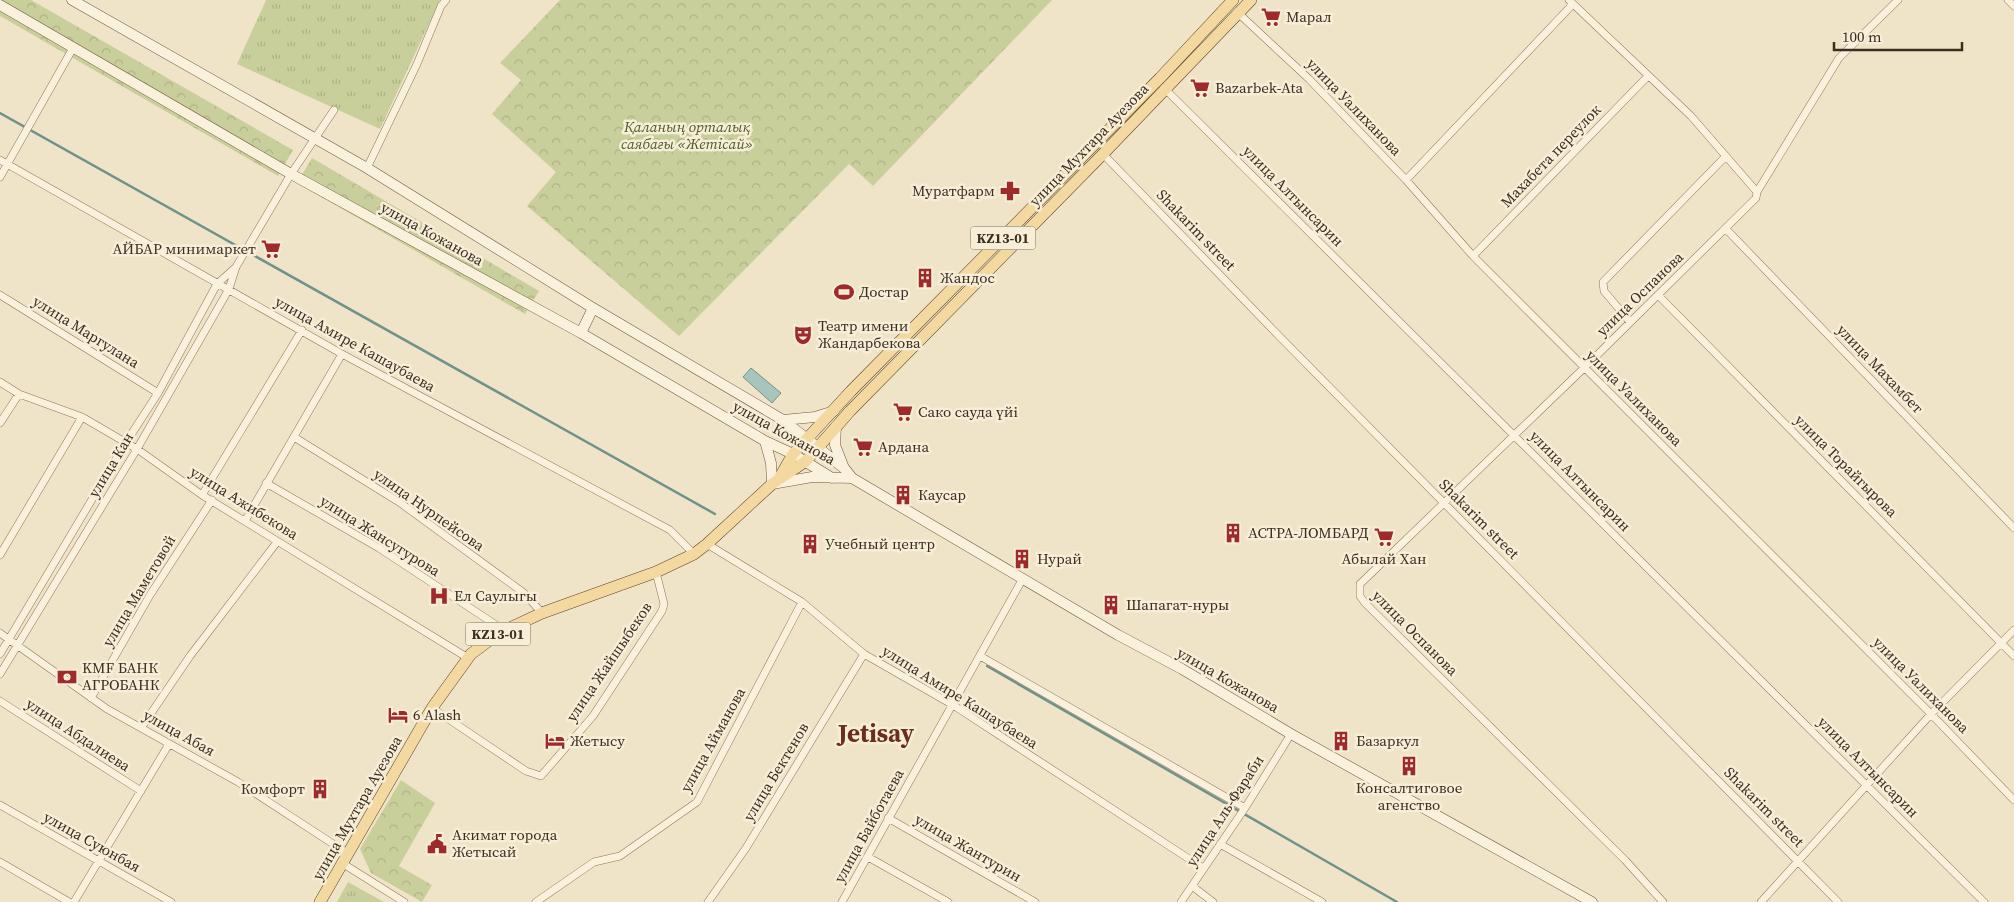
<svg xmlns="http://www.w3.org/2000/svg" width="2014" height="902" viewBox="0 0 2014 902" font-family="'Source Serif 4',serif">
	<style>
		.forest { fill: url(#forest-crowns) }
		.park { fill: url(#park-tufts) }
		.water { fill: #a9c4bc; stroke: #6f938a }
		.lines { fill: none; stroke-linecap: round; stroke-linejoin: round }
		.stream { stroke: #6f938a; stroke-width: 2.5 }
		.street-casing { stroke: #8d765c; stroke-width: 8 }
		.secondary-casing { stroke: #6f573f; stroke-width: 11 }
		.primary-casing { stroke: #5b4430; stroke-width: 12 }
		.street { stroke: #faf1dc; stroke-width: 7 }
		.secondary { stroke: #faf1dc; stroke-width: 10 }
		.primary { stroke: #f3d9a0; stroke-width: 11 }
		.labels { text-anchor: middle; stroke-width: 5; stroke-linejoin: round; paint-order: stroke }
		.shield { fill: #f7eed8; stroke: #756857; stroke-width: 1 }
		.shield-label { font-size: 14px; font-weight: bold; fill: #3d2e20 }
		.poi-label { font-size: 15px; fill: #3d2e20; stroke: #f7eed8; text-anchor: start }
		.street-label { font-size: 15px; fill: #3d2e20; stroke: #f7eed8 }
		.park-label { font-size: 15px; font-style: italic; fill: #4d5a26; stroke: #f7eed8 }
		.town-label { font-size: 25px; font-weight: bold; fill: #6b2e1e; stroke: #f7eed8 }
	</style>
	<defs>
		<pattern id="forest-crowns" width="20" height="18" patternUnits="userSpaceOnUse" patternTransform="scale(1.25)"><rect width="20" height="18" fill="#c9cf9b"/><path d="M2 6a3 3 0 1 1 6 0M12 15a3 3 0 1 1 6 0" fill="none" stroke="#aeb285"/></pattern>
		<pattern id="park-tufts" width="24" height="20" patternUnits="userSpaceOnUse" patternTransform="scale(1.25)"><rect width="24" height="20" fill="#c9cf9b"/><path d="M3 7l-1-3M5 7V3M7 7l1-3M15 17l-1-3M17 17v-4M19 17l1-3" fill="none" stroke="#aeb285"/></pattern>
	</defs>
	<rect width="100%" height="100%" fill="#f0e4c8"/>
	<path class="forest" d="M0,0H31L293,150L278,176L0,16Z
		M560,0H1052L873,186L849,164L679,336L527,206L556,172L492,114L521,80L500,63Z
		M312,158L539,291L525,314L297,183Z
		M401,780L435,803L399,866L432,885L422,902L371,873L360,849Z"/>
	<path class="park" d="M266,0H440L380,129L237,64Z
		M348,882L384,902H337Z"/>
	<path class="water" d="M751,368L781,393L772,403L743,377Z"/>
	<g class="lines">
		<path class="stream" d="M0,113L715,514
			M987,666L1397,902"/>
		<defs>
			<path id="street" d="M1569,0L1691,116L1757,192
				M2008,0L2014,6
				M1237,12L1309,79L1406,180L1473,256L1931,714L2014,800
				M1164,88L1984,902
				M1103,154L1278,335L1838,902
				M0,160L342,354L670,530L694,554
				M367,168L417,64L441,6L446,0
				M0,177L73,48
				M1406,180L1573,4
				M1726,229L2014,528
				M1473,256L1648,76
				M0,295L158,393
				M1658,295L2014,656
				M1630,322L1604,291L1603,282L1726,156
				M0,382L19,394L82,417L137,449L202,495L468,658
				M0,423L19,394
				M294,437L399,502L524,593L542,613
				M266,483L379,548L496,625L499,633
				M202,495L302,330
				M245,521L342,354
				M707,544L802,602L864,654L953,705L1203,868
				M0,555L82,417
				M0,633L107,709L238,782L347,853
				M0,654L125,444L158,393L217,284L236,267
				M980,656L1245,808
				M0,674L137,449L229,289L236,267L291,174L334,110
				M91,698L150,595L212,500
				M0,701L141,791
				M432,708L526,771L541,776L593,716L662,611L664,604L656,572
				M141,728L190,656L277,542
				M0,805L171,902
				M888,818L1035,902
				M1220,844L1322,902
				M868,857L948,902
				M0,862L69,902
				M342,863L404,902
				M1192,886L1213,902
				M74,902L169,744
				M536,902L594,862L620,856L697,802L802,602
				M708,902L746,848L864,654
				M842,902L1022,580
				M1181,902L1245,808L1291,734
				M1663,902L1625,860L1365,603L1360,596V584L1584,368L1756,198L1757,192L1839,58L1898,0
				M1761,902L1931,714L2014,630"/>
			<path id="secondary" d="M72,0L367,168L593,308L783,420L845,469L852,478L1118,635L1182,669L1291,734L1592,902
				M0,5L291,174L581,333L765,441L793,454L832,478
				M581,333L593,308
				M783,420L815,417L834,411
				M836,426L835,445L844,468
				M765,441L771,463L772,484L812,477L852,478"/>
			<path id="primary" d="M780,477L793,454L851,391L1160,78L1233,0
				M320,902L432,708L471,654L499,633L542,613L656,572L694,554L707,544L772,484L806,461L850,411L1103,154L1251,0"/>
		</defs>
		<use href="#street" class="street-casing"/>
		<use href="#secondary" class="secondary-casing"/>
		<use href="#primary" class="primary-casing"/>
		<use href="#street" class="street"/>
		<use href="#secondary" class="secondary"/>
		<use href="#primary" class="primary"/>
	</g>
	<defs>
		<symbol id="supermarket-bare" viewBox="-9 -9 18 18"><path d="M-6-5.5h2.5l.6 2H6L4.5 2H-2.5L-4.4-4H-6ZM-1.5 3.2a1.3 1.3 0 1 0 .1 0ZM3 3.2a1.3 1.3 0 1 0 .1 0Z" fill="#9e2a2b" stroke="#f7eed8" stroke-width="2.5" paint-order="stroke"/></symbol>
		<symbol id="pharmacy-bare" viewBox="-9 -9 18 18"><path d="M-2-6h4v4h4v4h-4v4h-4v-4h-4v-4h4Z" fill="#9e2a2b" stroke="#f7eed8" stroke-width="2.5" paint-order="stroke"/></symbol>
		<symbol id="building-bare" viewBox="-9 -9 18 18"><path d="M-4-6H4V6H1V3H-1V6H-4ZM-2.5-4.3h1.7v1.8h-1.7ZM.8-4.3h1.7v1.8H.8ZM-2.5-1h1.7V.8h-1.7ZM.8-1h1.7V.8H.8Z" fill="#9e2a2b" stroke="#f7eed8" stroke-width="2.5" paint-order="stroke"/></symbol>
		<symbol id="stadium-bare" viewBox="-9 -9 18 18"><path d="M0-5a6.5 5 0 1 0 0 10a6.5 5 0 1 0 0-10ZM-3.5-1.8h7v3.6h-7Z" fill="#9e2a2b" stroke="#f7eed8" stroke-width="2.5" paint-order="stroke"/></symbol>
		<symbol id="theatre-bare" viewBox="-9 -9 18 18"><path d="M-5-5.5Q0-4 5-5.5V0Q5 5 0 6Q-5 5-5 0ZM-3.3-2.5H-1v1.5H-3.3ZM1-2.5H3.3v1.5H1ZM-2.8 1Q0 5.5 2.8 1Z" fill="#9e2a2b" stroke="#f7eed8" stroke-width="2.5" paint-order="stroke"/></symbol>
		<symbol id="hospital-bare" viewBox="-9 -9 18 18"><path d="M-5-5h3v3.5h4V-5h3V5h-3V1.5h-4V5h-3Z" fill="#9e2a2b" stroke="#f7eed8" stroke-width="2.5" paint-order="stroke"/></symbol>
		<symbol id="bank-bare" viewBox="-9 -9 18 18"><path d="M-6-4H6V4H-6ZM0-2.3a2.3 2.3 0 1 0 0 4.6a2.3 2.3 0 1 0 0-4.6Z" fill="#9e2a2b" stroke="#f7eed8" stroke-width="2.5" paint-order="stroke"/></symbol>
		<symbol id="hotel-bare" viewBox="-9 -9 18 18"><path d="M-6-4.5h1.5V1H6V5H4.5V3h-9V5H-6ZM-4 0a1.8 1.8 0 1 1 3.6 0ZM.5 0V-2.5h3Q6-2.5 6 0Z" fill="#9e2a2b" stroke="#f7eed8" stroke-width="2.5" paint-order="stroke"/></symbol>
		<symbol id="civic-bare" viewBox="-9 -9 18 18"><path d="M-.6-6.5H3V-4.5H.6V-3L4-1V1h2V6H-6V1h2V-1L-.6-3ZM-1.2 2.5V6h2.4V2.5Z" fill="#9e2a2b" stroke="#f7eed8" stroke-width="2.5" paint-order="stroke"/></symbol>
	</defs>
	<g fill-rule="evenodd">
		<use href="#supermarket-bare" x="1257" y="3" width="28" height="28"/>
		<use href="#supermarket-bare" x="1186" y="74" width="28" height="28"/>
		<use href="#pharmacy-bare" x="996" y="177" width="28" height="28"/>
		<use href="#supermarket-bare" x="257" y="235" width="28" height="28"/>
		<use href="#building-bare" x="911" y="264" width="28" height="28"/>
		<use href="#stadium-bare" x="830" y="278" width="28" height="28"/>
		<use href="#theatre-bare" x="789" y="321" width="28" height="28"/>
		<use href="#supermarket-bare" x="889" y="398" width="28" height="28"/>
		<use href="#supermarket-bare" x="849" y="433" width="28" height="28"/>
		<use href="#building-bare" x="889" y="481" width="28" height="28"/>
		<use href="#building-bare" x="1219" y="519" width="28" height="28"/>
		<use href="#supermarket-bare" x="1370" y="523" width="28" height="28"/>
		<use href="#building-bare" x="796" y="530" width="28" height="28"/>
		<use href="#building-bare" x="1008" y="545" width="28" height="28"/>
		<use href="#hospital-bare" x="425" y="582" width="28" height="28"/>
		<use href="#building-bare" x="1097" y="591" width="28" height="28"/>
		<use href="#bank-bare" x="53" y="663" width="28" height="28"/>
		<use href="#hotel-bare" x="384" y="701" width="28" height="28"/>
		<use href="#hotel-bare" x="541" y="727" width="28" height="28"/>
		<use href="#building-bare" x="1327" y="727" width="28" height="28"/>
		<use href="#building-bare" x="1395" y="752" width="28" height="28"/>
		<use href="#building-bare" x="306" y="775" width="28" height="28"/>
		<use href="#civic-bare" x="423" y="830" width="28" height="28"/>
	</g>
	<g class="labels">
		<g class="shield">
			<rect x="970.5" y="226.5" width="65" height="23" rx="4"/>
			<rect x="465.5" y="622.5" width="65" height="23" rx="4"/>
		</g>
		<g class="shield-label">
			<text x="1003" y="243">KZ13-01</text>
			<text x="498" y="639">KZ13-01</text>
		</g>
		<g class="poi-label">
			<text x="1286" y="22">Марал</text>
			<text x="1215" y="93">Bazarbek-Ata</text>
			<text x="995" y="196" text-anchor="end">Муратфарм</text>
			<text x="256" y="254" text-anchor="end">АЙБАР минимаркет</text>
			<text x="940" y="283">Жандос</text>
			<text x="859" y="297">Достар</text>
			<text x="818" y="331">Театр имени<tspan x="818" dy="17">Жандарбекова</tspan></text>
			<text x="918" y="417">Сако сауда үйі</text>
			<text x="878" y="452">Ардана</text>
			<text x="918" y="500">Каусар</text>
			<text x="1248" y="538">АСТРА-ЛОМБАРД</text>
			<text x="825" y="549">Учебный центр</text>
			<text x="1037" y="564">Нурай</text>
			<text x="1384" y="564" text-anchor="middle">Абылай Хан</text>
			<text x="454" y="601">Ел Саулыгы</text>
			<text x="1126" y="610">Шапагат-нуры</text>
			<text x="82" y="673">KMF БАНК<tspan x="82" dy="17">АГРОБАНК</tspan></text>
			<text x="413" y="720">6 Alash</text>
			<text x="570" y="746">Жетысу</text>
			<text x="1356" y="746">Базаркул</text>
			<text x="1409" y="793" text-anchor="middle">Консалтиговое<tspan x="1409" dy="17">агенство</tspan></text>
			<text x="305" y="794" text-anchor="end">Комфорт</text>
			<text x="452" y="840">Акимат города<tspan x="452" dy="17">Жетысай</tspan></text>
		</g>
		<g class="street-label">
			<text transform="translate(1354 107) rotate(46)" y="5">улица Уалиханова</text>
			<text transform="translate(1089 145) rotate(-46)" y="5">улица Мухтара Ауезова</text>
			<text transform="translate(1551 156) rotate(-46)" y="5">Махабета переулок</text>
			<text transform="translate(1293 196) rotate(45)" y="5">улица Алтынсарин</text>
			<text transform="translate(1196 230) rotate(46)" y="5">Shakarim street</text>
			<text transform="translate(432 234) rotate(29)" y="5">улица Кожанова</text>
			<text transform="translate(1640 294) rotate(-44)" y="5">улица Оспанова</text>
			<text transform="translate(86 332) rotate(32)" y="5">улица Маргулана</text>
			<text transform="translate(355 344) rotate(29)" y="5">улица Амире Кашаубаева</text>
			<text transform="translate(1880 369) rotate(46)" y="5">улица Махамбет</text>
			<text transform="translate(1634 398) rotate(45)" y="5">улица Уалиханова</text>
			<text transform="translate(784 433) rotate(29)" y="5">улица Кожанова</text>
			<text transform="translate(111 465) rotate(-59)" y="5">улица Кан</text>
			<text transform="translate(1846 466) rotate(45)" y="5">улица Торайгырова</text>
			<text transform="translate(1580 481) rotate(45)" y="5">улица Алтынсарин</text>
			<text transform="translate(244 503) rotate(32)" y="5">улица Ажибекова</text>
			<text transform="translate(429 510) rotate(35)" y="5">улица Нурпейсова</text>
			<text transform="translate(1479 519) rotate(45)" y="5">Shakarim street</text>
			<text transform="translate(380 536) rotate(32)" y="5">улица Жансугурова</text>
			<text transform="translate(139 591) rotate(-59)" y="5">улица Маметовой</text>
			<text transform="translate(1415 633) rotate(45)" y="5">улица Оспанова</text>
			<text transform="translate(609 662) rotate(-56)" y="5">улица Жайшыбеков</text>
			<text transform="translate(1228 680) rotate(30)" y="5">улица Кожанова</text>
			<text transform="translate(1921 685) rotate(45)" y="5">улица Уалиханова</text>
			<text transform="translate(960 697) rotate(32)" y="5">улица Амире Кашаубаева</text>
			<text transform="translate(179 733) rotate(29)" y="5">улица Абая</text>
			<text transform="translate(78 735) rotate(33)" y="5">улица Абдалиева</text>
			<text transform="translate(713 740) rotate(-61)" y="5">улица Айманова</text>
			<text transform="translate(1868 767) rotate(45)" y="5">улица Алтынсарин</text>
			<text transform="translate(776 772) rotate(-59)" y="5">улица Бектенов</text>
			<text transform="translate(1764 807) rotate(45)" y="5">Shakarim street</text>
			<text transform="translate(357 808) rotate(-60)" y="5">улица Мухтара Ауезова</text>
			<text transform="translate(1225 811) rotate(-57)" y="5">улица Аль-Фараби</text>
			<text transform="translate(869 826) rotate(-61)" y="5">улица Байботаева</text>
			<text transform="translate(92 842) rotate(29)" y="5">улица Суюнбая</text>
			<text transform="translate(968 848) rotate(30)" y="5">улица Жантурин</text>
		</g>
		<g class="park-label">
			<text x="687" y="132">Қаланың орталық<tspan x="687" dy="17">саябағы «Жетісай»</tspan></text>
		</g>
		<g class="town-label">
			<text x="876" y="742">Jetisay</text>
		</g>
	</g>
	<path d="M1834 42v8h128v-8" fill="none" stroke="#3d2e20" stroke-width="2.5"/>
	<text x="1842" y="42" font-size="15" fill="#3d2e20" stroke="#f7eed8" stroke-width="4" paint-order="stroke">100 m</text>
</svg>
